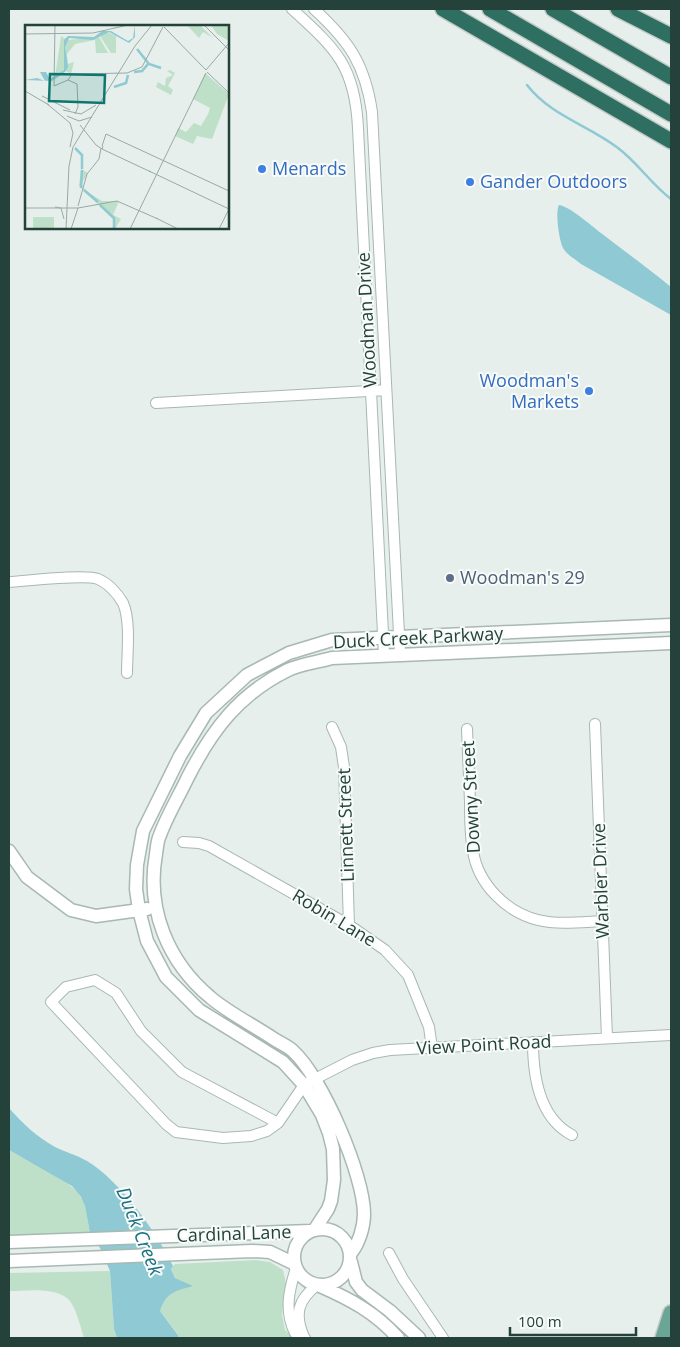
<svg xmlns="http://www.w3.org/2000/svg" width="680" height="1347" viewBox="0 0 680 1347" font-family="'Open Sans',sans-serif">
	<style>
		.green { fill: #bfe0c8 }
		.water { fill: #8ec9d4 }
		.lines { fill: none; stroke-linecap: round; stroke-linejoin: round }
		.stream { stroke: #8ec9d4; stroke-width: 2.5 }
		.minor-casing { stroke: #a8b8b2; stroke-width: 12 }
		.tertiary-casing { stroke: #a8b8b2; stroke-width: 15 }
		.primary-casing { stroke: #c2cac8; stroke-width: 18 }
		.motorway-casing { stroke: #c2cac8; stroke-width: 18 }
		.minor { stroke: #fff; stroke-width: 10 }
		.tertiary { stroke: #fff; stroke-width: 12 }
		.primary { stroke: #6aa596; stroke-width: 15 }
		.motorway { stroke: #2f6f62; stroke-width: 15 }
		.shop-dot { fill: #3f7fe0; stroke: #f7fbf9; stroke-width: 2 }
		.service-dot { fill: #5c6f8a; stroke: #f7fbf9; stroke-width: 2 }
		.labels { text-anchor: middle; stroke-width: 4; stroke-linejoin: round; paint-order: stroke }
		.shop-label { font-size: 18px; fill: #366cbe; stroke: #f7fbf9; text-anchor: start }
		.street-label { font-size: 18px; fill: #24423a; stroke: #f7fbf9 }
		.service-label { font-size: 18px; fill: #4e5e75; stroke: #f7fbf9; text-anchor: start }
		.water-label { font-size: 19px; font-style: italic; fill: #1c6f80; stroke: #f7fbf9 }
		.inset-river { fill: none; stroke: #8ec9d4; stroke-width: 2.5 }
		.inset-road { fill: none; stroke: #98aaa4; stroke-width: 1 }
		.view { fill: #0f766e; fill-opacity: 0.15; stroke: #0f766e; stroke-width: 2.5 }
		.inset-edge { fill: none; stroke: #24423a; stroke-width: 2.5 }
	</style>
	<rect width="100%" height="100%" fill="#e6efeb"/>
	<path class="green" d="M9,1150C32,1165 76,1178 85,1206C87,1215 88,1224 90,1233L9,1237Z
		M255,1260L270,1262L283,1270L286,1284L282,1315L285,1330L294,1338H178V1334L160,1311C166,1292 175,1291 192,1286L175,1278L171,1268L175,1264Z
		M110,1271L114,1329L117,1338H84C81,1328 76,1309 70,1301C57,1286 26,1291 9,1291V1273Z"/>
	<path class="water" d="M559,205C571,207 590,225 601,233C624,251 648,268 671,287V315L581,264C575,259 567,255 563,248C559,240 555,212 559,205Z
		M9,1108C22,1123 37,1137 55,1147C65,1152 77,1155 87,1161C120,1181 156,1231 173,1266L171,1269L175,1278L193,1286C176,1291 166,1292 160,1311L178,1335V1338H117L114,1329L110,1271L100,1248L90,1233L85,1206L81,1197L72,1186L9,1150Z"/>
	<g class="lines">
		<path class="stream" d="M527,85C551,116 588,125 618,148C638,163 651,184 671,199"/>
		<defs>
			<path id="minor" d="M292,9C336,49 355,66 358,128L384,654
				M314,9C349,41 365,64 372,112L400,653
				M156,403L386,390
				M9,582C26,581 85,574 98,579C108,583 118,594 123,603C131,621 127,654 127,673
				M595,724L607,1038
				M332,727L341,747L344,767L349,925
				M467,729C468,753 469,777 470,802C470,818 470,835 473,851C478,884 506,912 538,920C558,925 582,922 603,921
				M183,842L199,843L209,846L349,925L385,950L408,975L429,1027L432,1048
				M533,1042C533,1075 539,1118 572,1135
				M278,1123L267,1131L251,1136L223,1138L176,1132L166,1124L51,1002L66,987L95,980L116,993L141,1031L182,1072L278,1123L304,1085L315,1079L352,1060L373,1053L390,1050L671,1035
				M389,1253L403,1279L443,1338
				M296,1268C289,1290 284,1311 295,1333L305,1338
				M304,1337C294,1314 298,1300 317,1285"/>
			<path id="tertiary" d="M9,851L27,877L71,910L96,916L147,909
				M294 1257a28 28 0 1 1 56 0a28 28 0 1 1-56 0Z
				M315,1229L328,1209L331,1201L334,1180L333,1149L329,1133L322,1115L304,1085L283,1062L199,1010L166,977L147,941L139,910L136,889L137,865L143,831L180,756L206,713L247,675L289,653L332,640L671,625
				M9,1242L310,1231
				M351,1253C359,1243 364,1227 364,1214C364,1175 322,1077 293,1051C288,1046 280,1043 274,1039C255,1026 227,1012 210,997C168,962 146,909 156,854C157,848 157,841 160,835C167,816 179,796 188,777C212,730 239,694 288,670C301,664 318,662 332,658L671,643
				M9,1261L252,1251L270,1252L295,1264
				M351,1262L356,1282L362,1290L390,1311L419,1338
				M320,1286C350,1299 376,1313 398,1338"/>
			<path id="primary" d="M663,1338L671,1313"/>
			<path id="motorway" d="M443,9L671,141
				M490,9L671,114
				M553,9L671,77
				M618,9L671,36"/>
		</defs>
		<use href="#minor" class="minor-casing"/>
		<use href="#tertiary" class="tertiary-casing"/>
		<use href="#primary" class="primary-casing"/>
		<use href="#motorway" class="motorway-casing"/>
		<use href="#minor" class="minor"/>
		<use href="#tertiary" class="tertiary"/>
		<use href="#primary" class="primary"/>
		<use href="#motorway" class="motorway"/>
	</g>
	<g class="shop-dot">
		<circle cx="262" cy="169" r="5"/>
		<circle cx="470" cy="182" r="5"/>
		<circle cx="589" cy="391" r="5"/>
	</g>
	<circle class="service-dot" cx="450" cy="578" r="5"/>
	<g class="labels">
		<g class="shop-label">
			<text x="272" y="175">Menards</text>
			<text x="480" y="188">Gander Outdoors</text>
			<text x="579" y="387" text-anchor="end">Woodman's<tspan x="579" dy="21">Markets</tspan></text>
		</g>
		<g class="street-label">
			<text transform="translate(367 320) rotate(-93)" y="6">Woodman Drive</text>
			<text transform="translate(418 638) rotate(-3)" y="6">Duck Creek Parkway</text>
			<text transform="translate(471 797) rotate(-93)" y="6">Downy Street</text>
			<text transform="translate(346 825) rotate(-92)" y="6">Linnett Street</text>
			<text transform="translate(601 881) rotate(-92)" y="6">Warbler Drive</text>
			<text transform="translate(334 918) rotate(31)" y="6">Robin Lane</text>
			<text transform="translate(484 1045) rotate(-3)" y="6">View Point Road</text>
			<text transform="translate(234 1234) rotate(-2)" y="6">Cardinal Lane</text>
		</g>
		<g class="service-label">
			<text x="460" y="584">Woodman's 29</text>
		</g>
		<g class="water-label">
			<text transform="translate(140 1231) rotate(68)" y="7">Duck Creek</text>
		</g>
	</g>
	<g transform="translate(25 25)">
		<rect width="204" height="204" fill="#e6efeb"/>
		<path d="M162,0H175L188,13L178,7L174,13ZM186,0H204V16L192,9ZM82,7L91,11V28H86L75,11ZM36,11L42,15L74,12L83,28H71L70,15L50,19L42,29L43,39L49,37L46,49L39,45L30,52ZM145,45L150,48L143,61L148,65L146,70L131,62L133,57L140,61L141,53L148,50L142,46ZM180,48L204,69L187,114L172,111L168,119L150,111L153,103L161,107L169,98L176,101L183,89L185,83L168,74ZM56,144L63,148L56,159L61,166L77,176H94L88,190L96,194L90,204V196L54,161ZM8,192H29V204H3L8,203Z" fill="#bfe0c8"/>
		<path d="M110,0V12L104,18L84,7L68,15L44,13L40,22L43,42L40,47L27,56L0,55L12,53L20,56L15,47H21L25,54L39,45V15L43,11L69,12L77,6H86L103,16L108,13Z" fill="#8ec9d4"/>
		<path class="inset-river" d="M112,24L124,39L136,43M109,47L117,46L124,38M89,62L101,58L103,50M50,123L57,130V144M56,163L57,145M59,165L73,177M75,180L89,193V204"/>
		<path class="inset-road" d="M179,0L204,25M139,2L181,45M0,9L68,8L103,0M181,45L204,18M182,47L204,68M43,55L47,49L102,48L117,42L138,2M29,61L30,0M29,61L43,55L52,59L53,82L50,89M0,66L24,80M17,71L45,85M21,78L45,98L48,108L45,122M38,85L56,89L71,80M42,91L54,96L67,92M55,100L71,120L77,124L78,121M77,121L81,109L204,166M77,124L126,147M124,146L204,184M53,181L62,149L74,134L76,123M30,182L36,183L39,194M0,183H53L92,176L133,194M131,193L153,204M41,204L44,141L48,122L110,21L127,0M46,204L53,183M105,204L181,48M194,204L204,184"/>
		<path class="view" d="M25,49L80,50L79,78L24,76Z"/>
		<rect width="204" height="204" class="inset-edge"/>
	</g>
	<rect width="680" height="1347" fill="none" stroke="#24423a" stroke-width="20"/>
	<path d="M510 1327v8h126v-8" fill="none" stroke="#24423a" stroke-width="2.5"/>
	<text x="518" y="1327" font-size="15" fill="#24423a" stroke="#f7fbf9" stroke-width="4" paint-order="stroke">100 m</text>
</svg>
